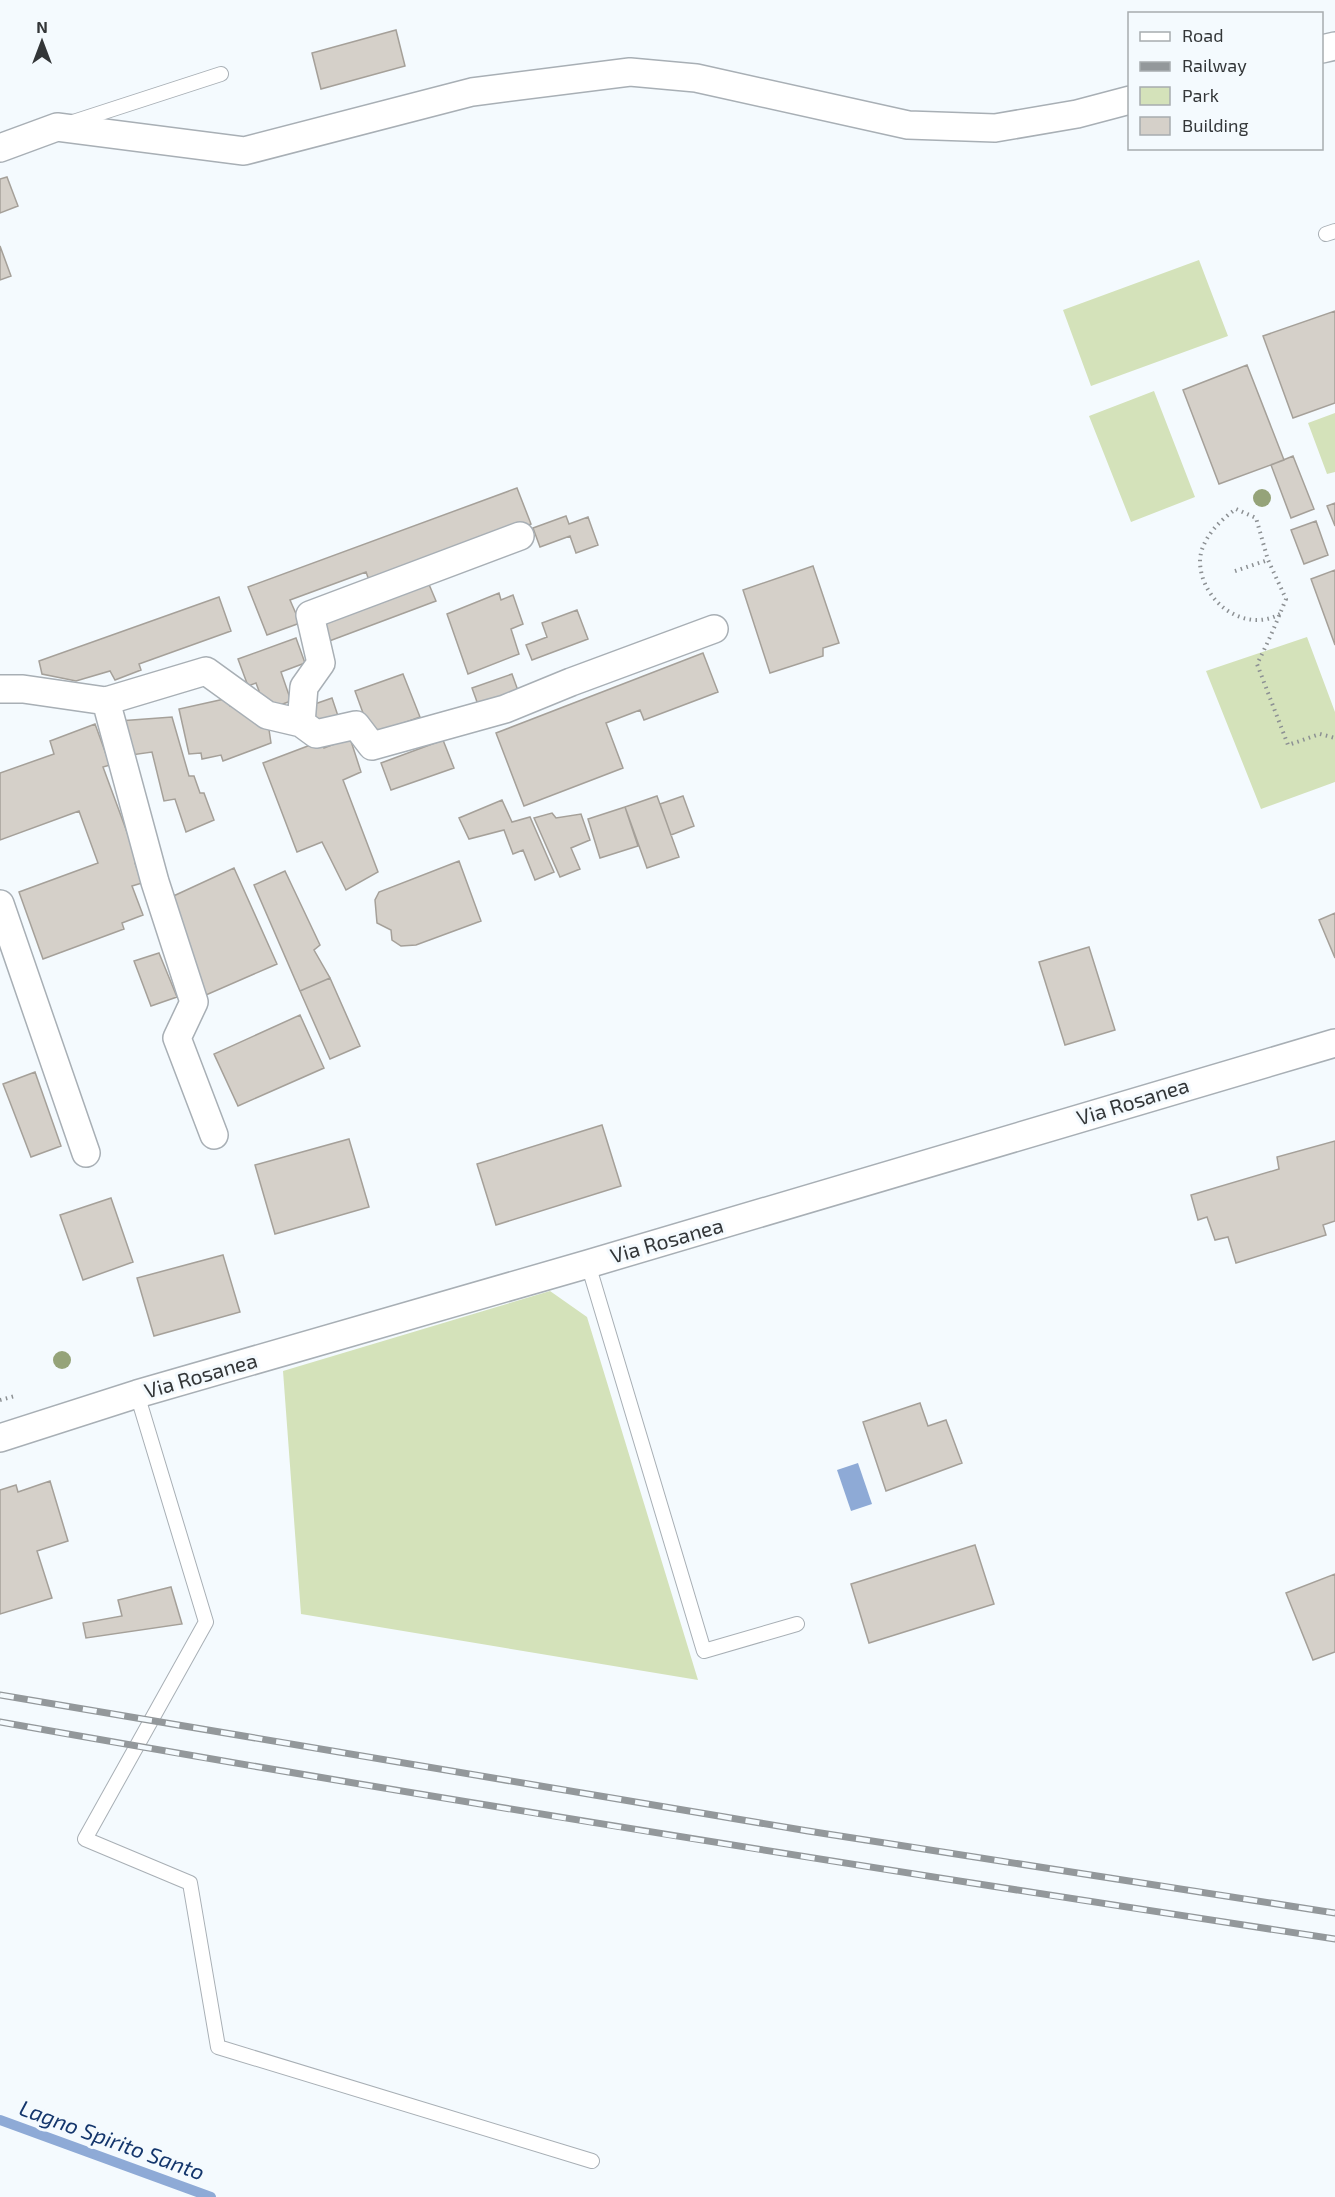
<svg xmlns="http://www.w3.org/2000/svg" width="1335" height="2197" viewBox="0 0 1335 2197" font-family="'Exo 2',sans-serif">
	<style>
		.green { fill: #d4e2ba }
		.water { fill: #8eaad6 }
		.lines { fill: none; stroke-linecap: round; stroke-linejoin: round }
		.stream { stroke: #8eaad6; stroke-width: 10 }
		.building { fill: #d5d0c9; stroke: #a5a099; stroke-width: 1.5 }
		.lane-casing { stroke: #a8afb5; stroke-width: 16 }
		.street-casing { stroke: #a8afb5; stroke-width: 30 }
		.path { stroke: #8c9093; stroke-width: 4; stroke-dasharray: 1.5 4.5; stroke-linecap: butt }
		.lane { stroke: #fff; stroke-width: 14 }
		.street { stroke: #fff; stroke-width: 27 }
		.rail-casing { stroke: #93989b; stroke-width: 7 }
		.rail { stroke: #f4fafe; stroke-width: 4.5; stroke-dasharray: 14; stroke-linecap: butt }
		.tree { fill: #95a379 }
		.labels { text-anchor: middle; stroke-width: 6; stroke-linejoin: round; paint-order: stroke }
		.street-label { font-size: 21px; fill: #333638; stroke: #f4fafe }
		.water-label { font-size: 22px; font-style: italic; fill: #14366c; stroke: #f4fafe }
	</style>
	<rect width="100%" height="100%" fill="#f4fafe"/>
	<path class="green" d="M1199,260L1228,336L1091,386L1063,310Z
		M1154,391L1195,497L1131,522L1089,416Z
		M1335,413V472L1327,474L1308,423Z
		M1307,637L1335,712V782L1261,809L1206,671Z
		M550,1291L587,1317L698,1680L301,1614L283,1371Z"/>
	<path class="water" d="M858,1463L872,1504L851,1511L837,1470Z"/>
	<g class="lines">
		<path class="stream" d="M0,2120L211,2197"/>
	</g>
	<path class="building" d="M396,30L405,66L321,89L312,53Z
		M7,177L18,206L0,213V179Z
		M0,246L11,276L0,280Z
		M1335,311V403L1293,418L1263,336Z
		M1247,365L1284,460L1219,484L1183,390Z
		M1293,456L1314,509L1291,518L1271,465Z
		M517,488L531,524L370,583L366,572L290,600L300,623L267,635L248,587Z
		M1335,503V526L1327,506Z
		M566,516L569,524L588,517L598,545L576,553L570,536L540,547L533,528Z
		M1316,521L1328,555L1304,564L1291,530Z
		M813,566L839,643L823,648V656L770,673L743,590Z
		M1335,570V645L1311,579Z
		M428,582L436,601L324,643L317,624Z
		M499,593L501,600L513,595L523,624L511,629L519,654L468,674L447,614Z
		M219,597L231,631L139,664L141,670L115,680L110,671L76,681L42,674L39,661Z
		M577,610L588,639L532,660L526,645L547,637L542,623Z
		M296,638L305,663L281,672L291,701L266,710L256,683L248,686L238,659Z
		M703,653L718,692L644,720L640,710L606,723L623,768L524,806L496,733Z
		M403,674L420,717L371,735L355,691Z
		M512,674L521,699L481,713L472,688Z
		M229,698L230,706H235L268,723L271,743L223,761L221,755L202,759L201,753L189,754L179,709Z
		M332,698L339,719L316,727L309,706Z
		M172,717L189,776H194L200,793H204L214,820L186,832L175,799L164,801L152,752L124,756L119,721Z
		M95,724L110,765L103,767L138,862L135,863L142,883L132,886L143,915L122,923L124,929L43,959L19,892L98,863L79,811L0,840V773L54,754L50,741Z
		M350,738L361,772L343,780L378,872L346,890L322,842L297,852L263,763L321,741L324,748Z
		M443,740L454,768L391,790L381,763Z
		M657,796L679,857L647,868L625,807Z
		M683,796L694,826L671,835L660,804Z
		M502,800L512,822L530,817L554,872L535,880L523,850L513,854L504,830L469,839L459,818Z
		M625,807L638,846L600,858L588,819Z
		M552,813L556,818L581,814L590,840L571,848L580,869L560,877L534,818Z
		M459,861L481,921L416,945L401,946L392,940L391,930L377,923L375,900L379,892Z
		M234,868L277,964L206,995L167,899Z
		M285,871L320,945L314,950L330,978L300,991L254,885Z
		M1335,913V958L1319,920Z
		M1089,947L1115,1030L1065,1045L1039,962Z
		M159,953L177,997L151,1006L134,961Z
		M330,978L360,1046L330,1059L300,991Z
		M300,1015L324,1068L238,1106L214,1054Z
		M35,1072L61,1146L31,1157L3,1084Z
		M602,1125L621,1186L496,1225L477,1164Z
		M349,1139L369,1207L275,1234L255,1165Z
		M1335,1141V1221L1323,1225L1326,1235L1236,1263L1228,1237L1215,1240L1207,1217L1198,1220L1191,1195L1279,1169L1277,1157Z
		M111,1198L133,1262L83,1280L60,1215Z
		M223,1255L240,1312L154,1336L137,1278Z
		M920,1403L928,1426L946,1420L962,1463L886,1491L863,1422Z
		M50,1481L68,1541L37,1551L52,1598L0,1614V1490L16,1485L18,1492Z
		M975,1545L994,1604L869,1643L851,1584Z
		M1335,1574V1652L1313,1660L1286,1593Z
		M171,1587L182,1624L86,1638L83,1623L122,1616L118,1600Z"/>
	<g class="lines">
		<defs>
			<path id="lane" d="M70,123L221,74
				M1326,234L1335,231
				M588,1264L704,1651L797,1624
				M137,1394L206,1622L85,1839L190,1883L218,2047L592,2161"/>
			<path id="street" d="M1322,49L1335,46
				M0,148L57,127L244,151L472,92L630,72L696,78L908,125L995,128L1077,114L1130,100
				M0,689H23L106,701L206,671L267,715L301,723L316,734L356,725L372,746L505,709L571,682L714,629
				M106,701L155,882L194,1002L177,1038L214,1135
				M301,723L304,687L321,663L310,615L520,536
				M0,904L86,1153
				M0,1438L137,1394L588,1264L1335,1043"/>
		</defs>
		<use href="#lane" class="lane-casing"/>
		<use href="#street" class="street-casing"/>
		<path class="path" d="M1235,571L1268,560
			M1280,614C1244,634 1201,601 1200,562C1200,540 1219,521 1236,509L1256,518L1268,560L1286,599C1277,621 1268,643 1257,664L1288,745L1320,734L1335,738
			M0,1400L15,1396"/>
		<use href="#lane" class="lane"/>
		<use href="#street" class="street"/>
		<defs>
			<path id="rail" d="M0,1695L808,1831L1335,1913
				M0,1722C444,1801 889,1871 1335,1939"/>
		</defs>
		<use href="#rail" class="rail-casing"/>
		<use href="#rail" class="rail"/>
	</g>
	<g class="tree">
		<circle cx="1262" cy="498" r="9"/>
		<circle cx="62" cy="1360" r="9"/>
	</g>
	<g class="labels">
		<g class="street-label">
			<text transform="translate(1133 1102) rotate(-17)" y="7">Via Rosanea</text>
			<text transform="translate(667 1241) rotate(-16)" y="7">Via Rosanea</text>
			<text transform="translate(201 1376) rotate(-16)" y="7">Via Rosanea</text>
		</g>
		<g class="water-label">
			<text transform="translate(112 2140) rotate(20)" y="8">Lagno Spirito Santo</text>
		</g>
	</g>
	<rect x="1128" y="12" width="195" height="138" fill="#f4fafe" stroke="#a7acaf" stroke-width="1.5"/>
	<rect x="1140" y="32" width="30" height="9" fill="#ffffff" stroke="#a7acaf" stroke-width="1.5"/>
	<text x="1182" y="42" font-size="18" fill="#333638">Road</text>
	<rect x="1140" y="62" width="30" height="9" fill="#93989b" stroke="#a7acaf" stroke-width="1.5"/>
	<text x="1182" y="72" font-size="18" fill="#333638">Railway</text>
	<rect x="1140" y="87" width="30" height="18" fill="#d4e2ba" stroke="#a7acaf" stroke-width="1.5"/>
	<text x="1182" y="102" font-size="18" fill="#333638">Park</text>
	<rect x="1140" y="117" width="30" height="18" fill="#d5d0c9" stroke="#a7acaf" stroke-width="1.5"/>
	<text x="1182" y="132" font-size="18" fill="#333638">Building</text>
	<g transform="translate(42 42)" stroke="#f4fafe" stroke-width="4.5" paint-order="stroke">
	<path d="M0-4.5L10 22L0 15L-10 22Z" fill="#333638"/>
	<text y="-9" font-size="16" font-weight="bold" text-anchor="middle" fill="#333638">N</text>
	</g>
</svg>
